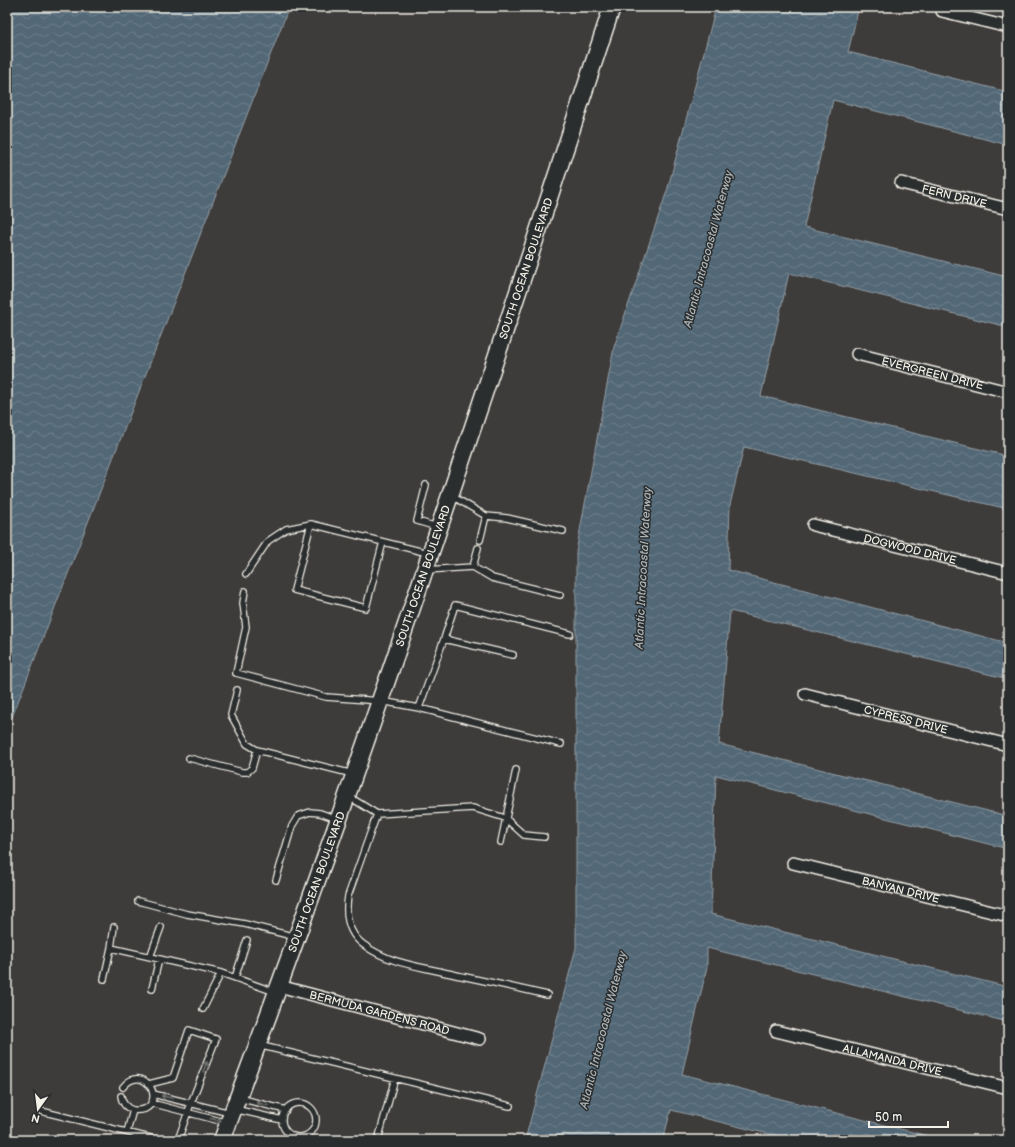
<svg xmlns="http://www.w3.org/2000/svg" width="1015" height="1147" viewBox="0 0 1015 1147" font-family="'Balsamiq Sans',sans-serif">
	<style>
		.water { fill: url(#water-waves); stroke: #939fa4 }
		.lines { fill: none; stroke-linecap: round; stroke-linejoin: round }
		.service-casing { stroke: #f4f1e8; stroke-width: 8 }
		.minor-casing { stroke: #f4f1e8; stroke-width: 14 }
		.secondary-casing { stroke: #f4f1e8; stroke-width: 19 }
		.service { stroke: #2a2d2e; stroke-width: 5.5 }
		.minor { stroke: #2a2d2e; stroke-width: 11 }
		.secondary { stroke: #2a2d2e; stroke-width: 16 }
		.oneway { stroke: #71726f }
		.labels { text-anchor: middle; stroke-width: 3; stroke-linejoin: round; paint-order: stroke }
		.street-label { font-size: 11px; fill: #f4f1e8; stroke: #2a2d2e }
		.water-label { font-size: 12px; font-style: italic; fill: #acb3b5; stroke: #2a2d2e }
	</style>
	<defs>
		<pattern id="water-waves" width="16" height="10" patternUnits="userSpaceOnUse"><rect width="16" height="10" fill="#536877"/><path d="M0 5q4-4 8 0t8 0" fill="none" stroke="#6c7e8a"/></pattern>
	</defs>
	<rect width="100%" height="100%" fill="#3e3b3b"/>
	<filter id="ink" filterUnits="userSpaceOnUse"><feTurbulence type="fractalNoise" baseFrequency=".025" numOctaves="2"/><feDisplacementMap in="SourceGraphic" scale="8" xChannelSelector="R" yChannelSelector="G"/><feConvolveMatrix kernelMatrix="1 2 1 2 8 2 1 2 1" color-interpolation-filters="sRGB"/></filter>
	<g filter="url(#ink)">
		<path class="water" d="M7,7H289L7,730Z
			M716,7H859L848,52L1008,92V145L833,100L804,227L1008,277V327L789,273L761,396L1008,456V509L744,447L730,505L728,570L1008,643V679L730,611L719,744L1008,816V849L716,775L711,914L1008,987V1022L707,948V967L682,1074L944,1140H793L671,1110L663,1140H525L576,948V552L614,347L667,191Z"/>
		<g class="lines">
			<defs>
				<path id="service" d="M426,485L417,521L437,527
					M452,496L486,516L480,540
					M486,516L507,518L563,531
					M311,524L294,590L366,608L383,542
					M473,567L492,578L560,595
					M426,570L473,567L478,548
					M246,574L268,541L286,529L311,524L428,553
					M245,591L243,603L246,627L236,673L326,697L381,701L419,708L561,744
					M444,639L455,605L570,634
					M237,690L231,715L247,744L257,750L353,774
					M419,708L444,639L513,655
					M189,758L242,772H247L252,768L257,750
					M348,796L377,814L473,808L505,818L524,835L544,837
					M377,814L348,896C345,915 347,933 364,945C388,963 418,966 447,973C480,980 514,987 547,995
					M501,842L516,770
					M276,880L292,826L298,816L310,812L320,813L337,819
					M138,901L187,914L245,924L296,937
					M111,948L221,973L275,992
					M150,957L161,927
					M235,978L247,940
					M104,979L111,948L114,927
					M152,989L159,959
					M203,1009L221,973
					M258,1045L510,1106
					M149,1084L173,1078L189,1030L216,1039L191,1103L178,1140
					M153,1094L230,1113
					M121,1096C122,1103 126,1108 133,1110C137,1111 141,1110 145,1109C166,1098 142,1063 123,1087
					M239,1098L286,1110
					M151,1103L228,1123
					M282 1120a17 17 0 1 1 34 0a17 17 0 1 1-34 0Z
					M234,1109L282,1120
					M41,1111L158,1140
					M127,1132L133,1110
					M378,1140L395,1078"/>
				<g id="minor">
					<path d="M942,11L1008,27"/>
					<path id="s1" d="M901,183L1008,209"/>
					<path id="s2" d="M857,354L1008,392"/>
					<path id="s3" d="M813,525L1008,573"/>
					<path id="s4" d="M805,694L1008,745"/>
					<path id="s5" d="M793,863L1008,916"/>
					<path id="s6" d="M279,986L480,1039"/>
					<path id="s7" d="M776,1031L1008,1088"/>
				</g>
				<g id="secondary">
					<path id="s8" d="M222,1140C363,766 487,386 612,7"/>
				</g>
			</defs>
			<use href="#service" class="service-casing"/>
			<use href="#minor" class="minor-casing"/>
			<use href="#secondary" class="secondary-casing"/>
			<use href="#service" class="service"/>
			<use href="#minor" class="minor"/>
			<use href="#secondary" class="secondary"/>
		</g>
		<defs><path id="oneway-shaft" d="M-6 0H5M1.5-3L5.5 0L1.5 3" fill="none" stroke-width="1.6" stroke-linecap="round" stroke-linejoin="round"/></defs>
		<g class="oneway">
			<use href="#oneway-shaft" transform="translate(205 1067) rotate(-68)"/>
			<use href="#oneway-shaft" transform="translate(167 1097) rotate(-166)"/>
			<use href="#oneway-shaft" transform="translate(262 1104) rotate(-165)"/>
			<use href="#oneway-shaft" transform="translate(216 1120) rotate(14)"/>
		</g>
	</g>
	<g class="labels">
		<g class="street-label">
			<text dy="4" stroke="none"><textPath href="#s1" startOffset="55">FERN DRIVE</textPath></text>
			<text dy="4" stroke="none"><textPath href="#s8" startOffset="923">SOUTH OCEAN BOULEVARD</textPath></text>
			<text dy="4" stroke="none"><textPath href="#s2" startOffset="78">EVERGREEN DRIVE</textPath></text>
			<text dy="4" stroke="none"><textPath href="#s3" startOffset="100">DOGWOOD DRIVE</textPath></text>
			<text dy="4" stroke="none"><textPath href="#s8" startOffset="599">SOUTH OCEAN BOULEVARD</textPath></text>
			<text dy="4" stroke="none"><textPath href="#s4" startOffset="104">CYPRESS DRIVE</textPath></text>
			<text dy="4" stroke="none"><textPath href="#s8" startOffset="275">SOUTH OCEAN BOULEVARD</textPath></text>
			<text dy="4" stroke="none"><textPath href="#s5" startOffset="111">BANYAN DRIVE</textPath></text>
			<text dy="4" stroke="none"><textPath href="#s6" startOffset="104">BERMUDA GARDENS ROAD</textPath></text>
			<text dy="4" stroke="none"><textPath href="#s7" startOffset="120">ALLAMANDA DRIVE</textPath></text>
		</g>
		<g class="water-label">
			<text transform="translate(708 249) rotate(-75)" y="4">Atlantic Intracoastal Waterway</text>
			<text transform="translate(643 568) rotate(-87)" y="4">Atlantic Intracoastal Waterway</text>
			<text transform="translate(603 1030) rotate(-76)" y="4">Atlantic Intracoastal Waterway</text>
		</g>
	</g>
	<rect width="1015" height="1147" fill="none" stroke="#2a2d2e" stroke-width="24"/>
	<rect x="12" y="12" width="991" height="1123" fill="none" stroke="#f4f1e8" stroke-width="1.5" filter="url(#ink)"/>
	<g transform="translate(38 1109) rotate(194)" stroke="#2a2d2e" stroke-width="3" paint-order="stroke">
	<path d="M0-3L7 15L0 10L-7 15Z" fill="#f4f1e8"/>
	<text y="-6" font-size="11" font-weight="bold" text-anchor="middle" fill="#f4f1e8">N</text>
	</g>
	<path d="M869 1121v6h79v-6" fill="none" stroke="#f4f1e8" stroke-width="2"/>
	<text x="875" y="1121" font-size="12" fill="#f4f1e8" stroke="#2a2d2e" stroke-width="3" paint-order="stroke">50 m</text>
</svg>
